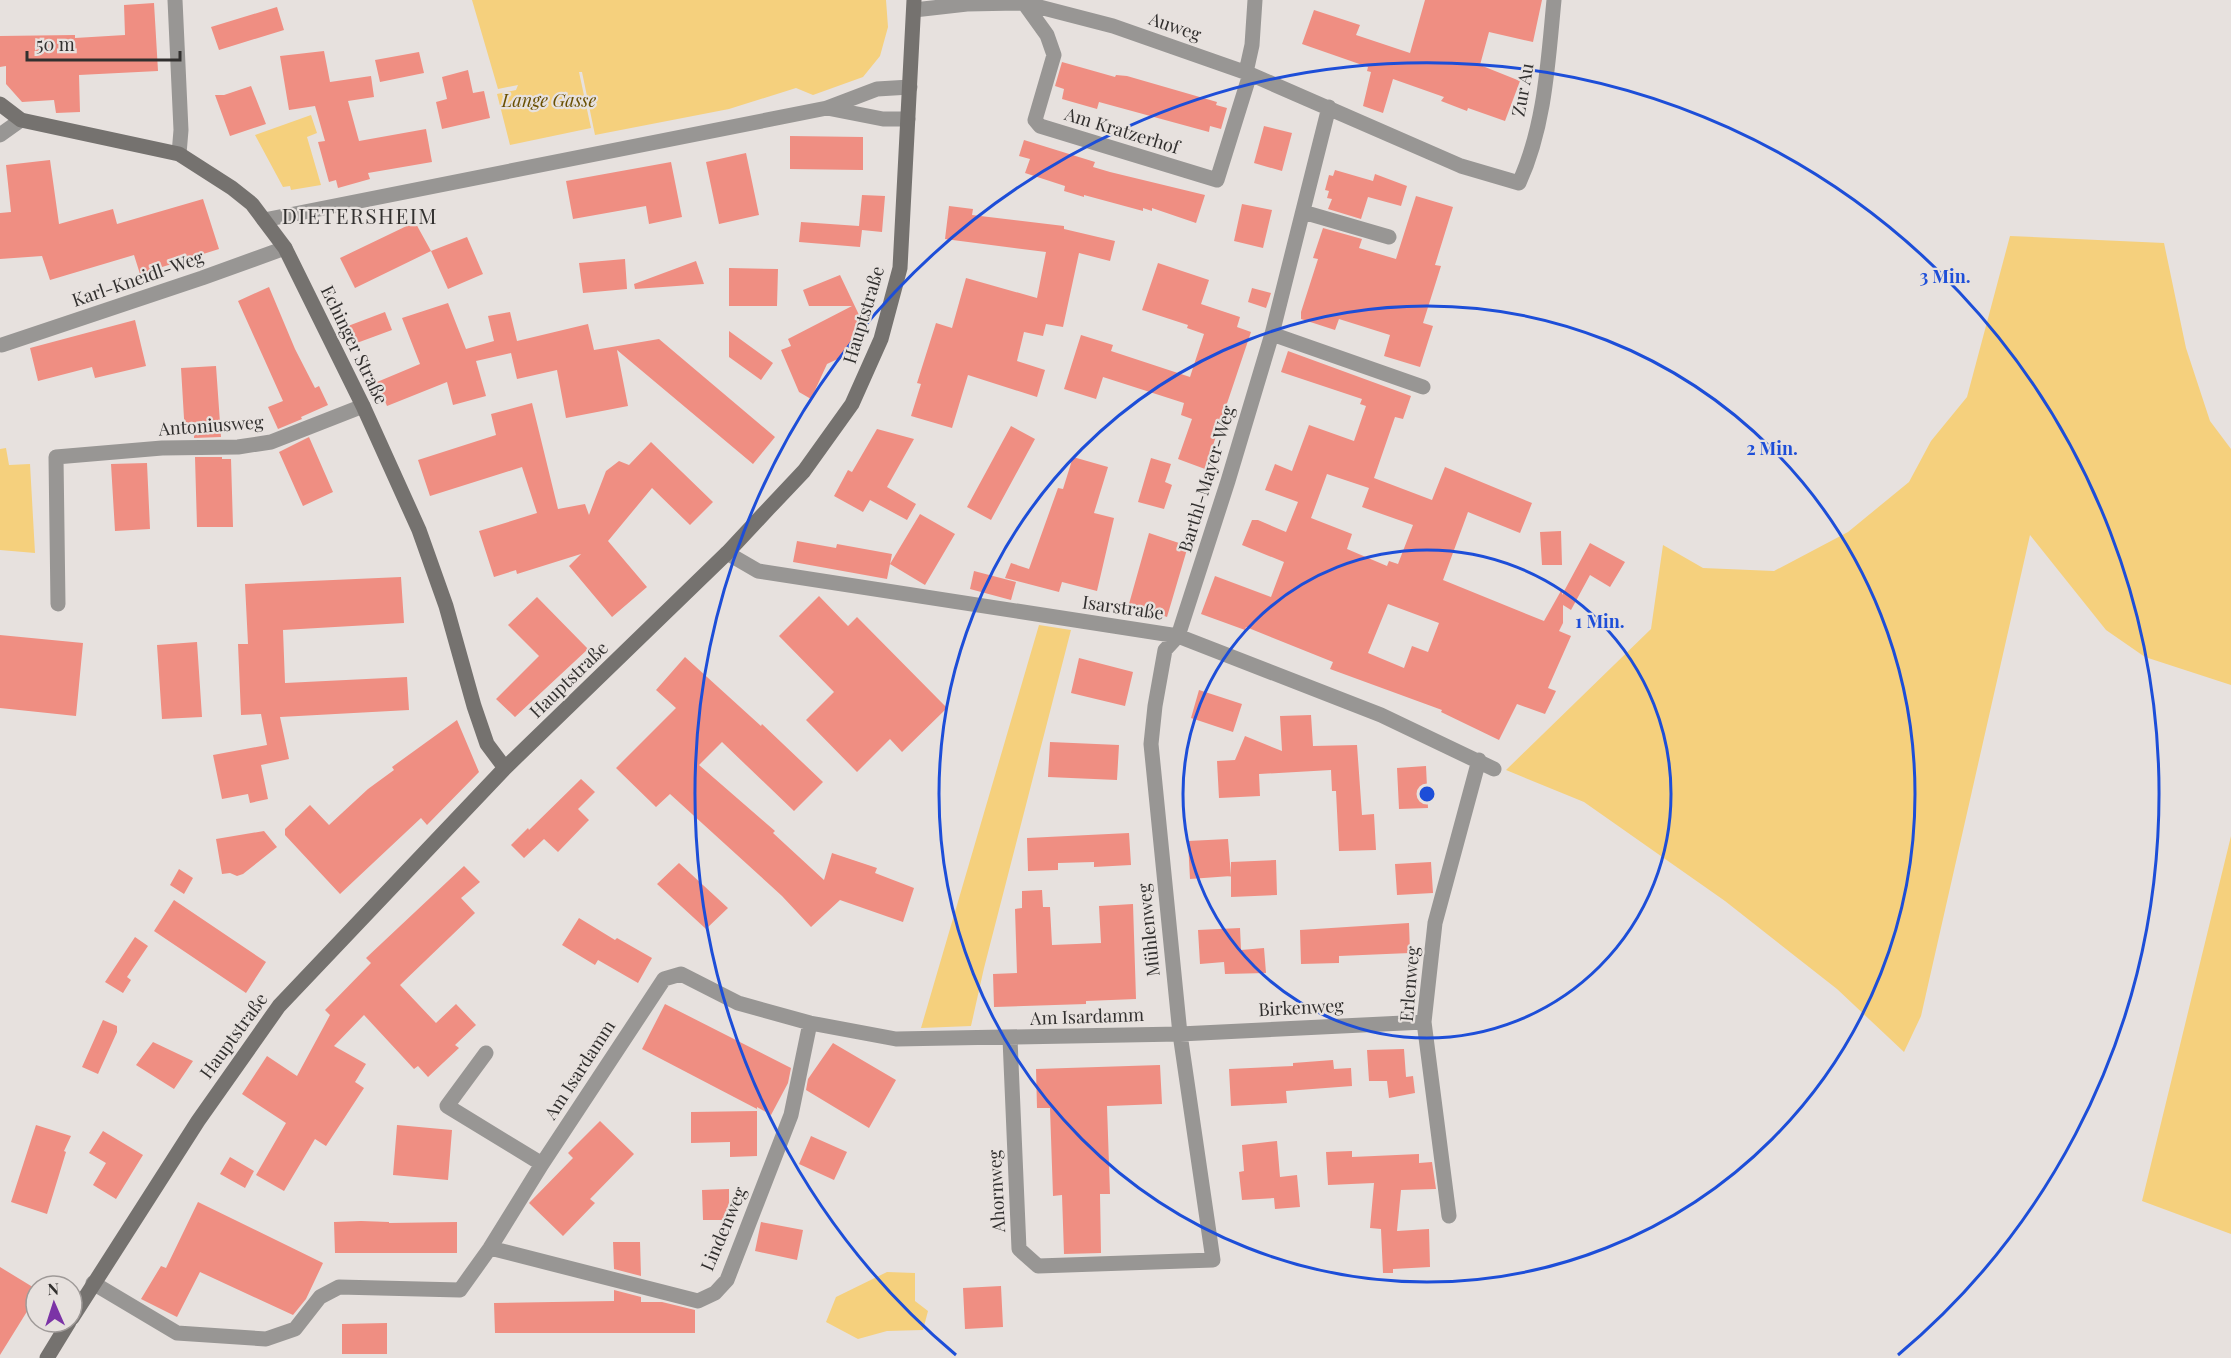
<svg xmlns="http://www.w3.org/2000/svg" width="2231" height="1358" viewBox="0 0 2231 1358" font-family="'Playfair Display',serif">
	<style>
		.green { fill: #f5d07d }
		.building { fill: #ef8e82; fill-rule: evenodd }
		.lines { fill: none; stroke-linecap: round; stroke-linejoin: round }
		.street { stroke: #989694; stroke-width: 15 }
		.secondary { stroke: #75726f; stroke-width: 15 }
		.ring { fill: none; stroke: #1d4ed8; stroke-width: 3 }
		.labels { text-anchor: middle; stroke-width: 4.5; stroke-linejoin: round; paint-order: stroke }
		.street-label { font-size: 18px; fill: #32302f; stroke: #e7e1de }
		.park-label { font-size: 18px; font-style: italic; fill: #694f02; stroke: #e7e1de }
		.quarter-label { font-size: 21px; letter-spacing: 1.5px; fill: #32302f; stroke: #e7e1de }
		.centre { fill: #1d4ed8; stroke: #e7e1de; stroke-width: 3 }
		.ring-label { font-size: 18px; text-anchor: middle; font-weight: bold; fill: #1d4ed8; stroke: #e7e1de; stroke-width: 4.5; stroke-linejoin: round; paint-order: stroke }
	</style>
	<rect width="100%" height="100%" fill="#e7e1de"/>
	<path class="green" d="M472,0H886L888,27L880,56L863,77L813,95L796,88L729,109L595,135L582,72H579L591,128L510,145L497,94L516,90L518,85L498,89Z
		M311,115L317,133L307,137L321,185L291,190L290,186L283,187L255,135Z
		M2010,236L2164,243L2186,348L2210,421L2231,449V685L2145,657L2106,630L2030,535L1921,1016L1904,1052L1837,989L1725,901L1584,802L1506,770L1651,629L1663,545L1703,568L1774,571L1848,532L1909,482L1931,441L1967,397Z
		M6,448L9,465L30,464L35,553L0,550V449Z
		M1039,625L1071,630L984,968L971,1026L921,1028Z
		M2231,836V1234L2142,1201Z
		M887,1272L915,1273V1301L928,1311L923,1330L887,1331L858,1339L826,1322L836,1297Z"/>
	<path class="building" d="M1425,0H1542L1533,42L1489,32L1480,65L1520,81L1505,121L1468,108L1467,111L1441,101L1444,97L1393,79L1383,113L1363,106L1371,72L1367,71L1368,67L1302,44L1314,10L1360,25L1356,35L1410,53Z
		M154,3L158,71L79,75L80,112L56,113L54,100L22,102L6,84V66L0,67V36L75,35V38L125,35L124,5Z
		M277,7L284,30L219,50L211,27Z
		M324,51L330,82L371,76L374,97L348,101L359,141L426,129L432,162L368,173L370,179L338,188L336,180L329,182L318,142L325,141L315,106L289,110L280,56Z
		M419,52L424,73L380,82L375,60Z
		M1062,62L1115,77L1116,75L1127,76L1217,102L1216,105L1227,108L1221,129L1210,126L1209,132L1099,102L1097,109L1062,99L1064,89L1055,86Z
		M468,70L473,93L484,91L490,118L442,129L436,102L447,99L442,77Z
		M251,86L266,124L230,136L215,95H224Z
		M1264,126L1292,133L1282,171L1254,163Z
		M790,136L863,137V170L790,169Z
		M1024,140L1095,162L1093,167L1110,172L1205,195L1196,223L1152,208V211L1143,208V211L1084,195V197L1064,191L1065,186L1025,173L1030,159L1019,156Z
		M746,153L759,215L719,224L706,162Z
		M50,160L59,224L113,209L117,224L203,199L219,249L140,274L134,255L50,280L42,256L0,259V213L11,212L6,165Z
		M671,162L682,217L649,224L646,206L573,219L566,181Z
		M1335,170L1373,181L1375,174L1407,186L1401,206L1368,197L1361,219L1328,209L1332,199L1327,198L1329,191L1325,190L1329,175L1333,176Z
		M862,195L885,196L882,232L862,230L860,247L799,242L801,222L859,226Z
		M1416,196L1453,207L1435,265L1441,266L1423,323L1433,326L1420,367L1384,356L1390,335L1339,319L1335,330L1301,319V312L1318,259L1313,258L1323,228L1362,239L1359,248L1396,259Z
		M1242,204L1272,210L1263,248L1234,241Z
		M949,206L973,209L972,215L1064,226V229L1115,241L1110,261L1079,253L1063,327L1046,324L1043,336L1024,332L1017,361L1045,370L1037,397L968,375L952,428L911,416L921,384L917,383L936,323L952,328L966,278L1037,298L1046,252L945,239Z
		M415,222L431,251L355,288L340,258Z
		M467,237L483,274L448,289L431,251Z
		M625,259L627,289L583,293L579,263Z
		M696,261L704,284L635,289L634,284Z
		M1158,263L1209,280L1201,304L1240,317L1237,327L1251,332L1205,469L1178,459L1192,419L1181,415L1184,403L1103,377L1096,399L1064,389L1081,335L1113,345L1111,351L1190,377L1204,334L1187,328L1188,325L1142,310Z
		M729,268L778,269L777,306H729Z
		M840,275L860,317L846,355L827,364L811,399L799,392L781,350L791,346L788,339L852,306H809L803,290Z
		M269,287L295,349L315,388L319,386L328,405L301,417L302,419L278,429L268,407L283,401L238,301Z
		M1252,288L1271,293L1266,308L1248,302Z
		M448,303L466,349L494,341L488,316L510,312L517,341L588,324L594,350L659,339L775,437L753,464L617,350L628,406L566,418L557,370L517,379L511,353L476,361L486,396L453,405L447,382L387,406L377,382L420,364L402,318Z
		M385,312L392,330L354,344L348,326Z
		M135,320L146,366L95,378L92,367L38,381L30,348Z
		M729,331L773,363L761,380L729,357Z
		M1288,351L1411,396L1403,419L1395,417L1374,478L1432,500L1445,467L1532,503L1520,533L1468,512L1443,580L1544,621L1562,589V595L1590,543L1625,562L1610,587L1590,575L1571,610L1563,605V623L1559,631L1571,636L1548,688L1556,691L1545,714L1517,704L1499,740L1441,712L1442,710L1330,669L1333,662L1246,627L1245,630L1201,614L1215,576L1271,597L1284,562L1242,545L1252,520H1258L1286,532L1298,502L1265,490L1275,464L1292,471L1309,425L1354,441L1366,406L1360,404L1362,399L1281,372ZM1327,474L1369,488L1362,507L1413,525L1398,564L1389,561L1387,566L1347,549L1352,534L1311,518ZM1388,604L1439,623L1428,652L1412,646L1404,668L1368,653Z
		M216,366L221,437L194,438V434L185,435L181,368Z
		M532,403L558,509L585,504L589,515L606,471L619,461L629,465L651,442L713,502L690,525L652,488L608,541L647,587L612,617L569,566L581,554L517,574L516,570L494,577L479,531L537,513L522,467L430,496L418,460L496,435L491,414Z
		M1011,426L1035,439L991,520L967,507Z
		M877,429L914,439L887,487L916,504L907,520L870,500L863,512L834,496L848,470L852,472Z
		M309,437L333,492L303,506L279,452Z
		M195,457H222V459H231L233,527H197Z
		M1073,457L1108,467L1094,513L1114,518L1097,591L1062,582L1059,592L1005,578L1011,563L1029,569L1058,488L1063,489Z
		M1151,458L1171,464L1165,482L1172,485L1164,509L1138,502Z
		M147,463L150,529L115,531L111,464Z
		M920,514L955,534L925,585L890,564Z
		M1561,531L1562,565H1542L1540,532Z
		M1149,533L1188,546L1167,617L1129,604Z
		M797,541L836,548L837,544L892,554L887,579L793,562Z
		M974,571L1016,582L1011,600L970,589Z
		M401,577L404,623L283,630L285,683L407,677L409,710L280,717L289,759L261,765L268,799L250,803L248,794L222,799L213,755L267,745L261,714L241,715L238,644H248L245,584Z
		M819,596L848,626L857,617L947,708L902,752L890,739L857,772L806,720L834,692L779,636Z
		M537,597L588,649L515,717L496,699L539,656L508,625Z
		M0,635L83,643L76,716L0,708Z
		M197,642L202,717L162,719L157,645Z
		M685,657L761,726L762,724L823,782L794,811L722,742L699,765L775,831L773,833L824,880L832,853L877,868L875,873L914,888L903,922L840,900L811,927L782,896L670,794L656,807L616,768L676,708L656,690Z
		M1079,658L1133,672L1125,706L1071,693Z
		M1199,690L1242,704L1233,732L1191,718Z
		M1311,715L1313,746L1357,745L1362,815L1374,814L1376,850L1339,851L1336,791H1332L1331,770L1259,774L1260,796L1219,798L1217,761L1235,760L1245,736L1282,751L1280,716Z
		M457,720L479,772L427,825L421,818L340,894L285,835V829L310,805L329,825L368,789L394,770L392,767Z
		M1050,742L1119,745L1117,780L1048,777Z
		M1426,766L1428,808L1399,809L1397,768Z
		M581,779L595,792L578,809L589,820L558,852L544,839L524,858L511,845L528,828L529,830Z
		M264,831L277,847L243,874L237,876L230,873L222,874L216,839Z
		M1129,833L1131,865L1094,867V862L1058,863V870L1028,871L1027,838Z
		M1228,839L1231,876L1190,879L1188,841Z
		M1276,860L1277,895L1231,897V862Z
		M1431,862L1433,893L1397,895L1395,864Z
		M679,863L728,908L706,929L657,884Z
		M464,866L480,882L461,898L475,913L400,985L436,1023L456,1004L476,1025L455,1045L459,1048L428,1077L418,1066L414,1069L364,1015L334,1046L366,1064L355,1082L364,1088L326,1146L315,1139L284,1191L256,1175L286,1123L242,1094L267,1056L297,1076L330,1015L325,1010L371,963L366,958Z
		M179,869L193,878L184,894L170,885Z
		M1042,890L1043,907H1050L1052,945L1101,943L1099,906L1133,904L1136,999L1086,1001V1004L994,1007L993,974L1017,973L1015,909L1022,908V891Z
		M174,900L266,962L246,993L154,931Z
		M579,918L615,940L617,938L652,958L638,983L598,960L595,965L562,945Z
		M1409,923L1410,953L1339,956V963L1301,964L1300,930Z
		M1240,928L1241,950L1264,948L1266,973L1225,974L1224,962L1200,964L1198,930Z
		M135,937L148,946L127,977L131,980L123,993L105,982Z
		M665,1004L791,1068L788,1083L771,1115L757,1107V1109L642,1049Z
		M103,1020L117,1026V1032L98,1074L82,1067Z
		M153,1042L193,1061L174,1089L136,1065Z
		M833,1043L896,1080L869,1128L806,1090L808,1079Z
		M1404,1049L1406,1077L1413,1076L1415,1093L1389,1098L1387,1081H1369L1367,1050Z
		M1333,1060L1334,1069L1351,1068L1352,1086L1286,1091L1287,1103L1231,1106L1229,1069L1293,1066V1063Z
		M1160,1065L1162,1104L1107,1106L1110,1194H1100L1101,1253L1064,1254L1062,1195L1053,1196L1050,1108H1037L1036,1069Z
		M757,1111V1156L730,1157V1142L691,1143V1112Z
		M600,1121L634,1154L590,1199L595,1203L563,1236L529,1203L573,1158L568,1153Z
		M36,1125L71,1136L64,1151L66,1152L47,1214L11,1202Z
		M397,1125L452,1130L448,1180L393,1175Z
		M103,1131L143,1155L116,1199L93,1185L106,1163L89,1153Z
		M811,1136L847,1152L834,1180L799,1164Z
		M1277,1141L1280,1177L1297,1175L1300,1207L1275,1209L1274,1198L1242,1200L1239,1172L1244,1171L1242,1145Z
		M1352,1151V1157L1419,1154V1163L1432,1162L1436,1189L1401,1190L1397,1231L1429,1229L1430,1267L1393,1269V1273H1383L1381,1229L1370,1228L1374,1183L1328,1185L1326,1152Z
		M230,1157L254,1171L245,1188L220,1174Z
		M729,1189V1220H703L702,1190Z
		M198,1202L323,1263L306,1299L293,1315L200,1272L177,1317L141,1299L161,1266L166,1268Z
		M361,1221L389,1222V1223L457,1222V1253H335L334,1222Z
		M761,1222L803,1230L797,1260L755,1251Z
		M613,1242H640L641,1276L614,1269Z
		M0,1267L36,1289V1297L0,1355Z
		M1001,1286L1003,1327L965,1329L963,1288Z
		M614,1290L641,1297V1302H662L695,1310V1333H495L494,1303L614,1301Z
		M387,1323V1354H342V1324Z"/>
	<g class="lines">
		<path class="street" d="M175,0L181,130L179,154
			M1024,3L1047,35L1054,55L1035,120L1040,126L1217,180L1250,74
			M914,10L967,4L1024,3L1113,26L1250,74L1461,166L1519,183C1545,126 1548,62 1554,0
			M1246,72L1252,45L1255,0
			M827,108L883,119H908
			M0,135L21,120
			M1303,212L1389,237
			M264,220L827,108L877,89L910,87
			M1272,334L1423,387
			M2,345L202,278L285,248
			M727,553L758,571L1178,636L1381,715L1494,769
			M58,604L56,457L162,448L238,447L271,442L363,406
			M1010,1039L1019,1249L1038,1266L1213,1260L1180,1034L1151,744L1155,706L1165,650L1178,636L1228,481L1272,334L1329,107
			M486,1053L447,1106L542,1164
			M1449,1216L1424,1022L1435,923L1479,760
			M490,1248L698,1301L715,1293L727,1280L791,1115L810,1023
			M93,1283L177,1333L266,1339L295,1329L320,1297L339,1287L460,1290L490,1248L542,1164L664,979L681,974L738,1003L810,1023L896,1039L1180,1034L1424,1022"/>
		<path class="secondary" d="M0,104L21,120L179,154L232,188L252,204L285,248L363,406L419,530L446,606L474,706L487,744L505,768
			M72,1318L198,1121L279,1006L505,768L727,553L769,508L804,471L852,404L881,339L900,268L914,0
			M47,1358L69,1322"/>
	</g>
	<g class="ring">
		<circle cx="1427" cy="794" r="244"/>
		<circle cx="1427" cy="794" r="488"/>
		<path d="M956 1355A732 732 0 1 1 1898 1355"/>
	</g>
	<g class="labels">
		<g class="street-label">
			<text transform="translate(1175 27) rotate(19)" y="6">Auweg</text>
			<text transform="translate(1523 90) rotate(-80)" y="6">Zur Au</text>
			<text transform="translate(1122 131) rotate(17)" y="6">Am Kratzerhof</text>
			<text transform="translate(138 279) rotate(-19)" y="6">Karl-Kneidl-Weg</text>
			<text transform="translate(864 315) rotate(-73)" y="6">Hauptstraße</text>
			<text transform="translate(354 345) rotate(64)" y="6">Echinger Straße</text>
			<text transform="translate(211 426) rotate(-4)" y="6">Antoniusweg</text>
			<text transform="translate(1207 479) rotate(-73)" y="6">Barthl-Mayer-Weg</text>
			<text transform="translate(1123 608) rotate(8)" y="6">Isarstraße</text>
			<text transform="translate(569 680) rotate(-44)" y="6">Hauptstraße</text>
			<text transform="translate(1149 930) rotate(-96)" y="6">Mühlenweg</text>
			<text transform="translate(1410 984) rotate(-85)" y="6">Erlenweg</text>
			<text transform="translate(1301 1008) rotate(-3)" y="6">Birkenweg</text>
			<text transform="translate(1087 1017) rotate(-2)" y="6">Am Isardamm</text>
			<text transform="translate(234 1036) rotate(-54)" y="6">Hauptstraße</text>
			<text transform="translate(580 1070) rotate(-57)" y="6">Am Isardamm</text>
			<text transform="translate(997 1191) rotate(-93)" y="6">Ahornweg</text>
			<text transform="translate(724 1229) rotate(-67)" y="6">Lindenweg</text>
		</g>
		<g class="park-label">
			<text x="549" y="107">Lange Gasse</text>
		</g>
		<g class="quarter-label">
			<text x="360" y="224">DIETERSHEIM</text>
		</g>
	</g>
	<circle cx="1427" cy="794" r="9" class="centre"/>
	<g class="ring-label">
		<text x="1945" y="283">3 Min.</text>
		<text x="1772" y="455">2 Min.</text>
		<text x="1600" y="628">1 Min.</text>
	</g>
	<g transform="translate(54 1304) rotate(357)"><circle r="28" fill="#e7e1de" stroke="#9f9a98" stroke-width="1.5"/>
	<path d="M0-4.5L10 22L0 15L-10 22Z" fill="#7b33a6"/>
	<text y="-9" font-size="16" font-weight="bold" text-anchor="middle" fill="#32302f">N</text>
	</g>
	<path d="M27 51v9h153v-9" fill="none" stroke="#32302f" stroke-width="3"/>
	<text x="36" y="51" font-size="18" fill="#32302f" stroke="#e7e1de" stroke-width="4.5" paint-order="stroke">50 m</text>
</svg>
